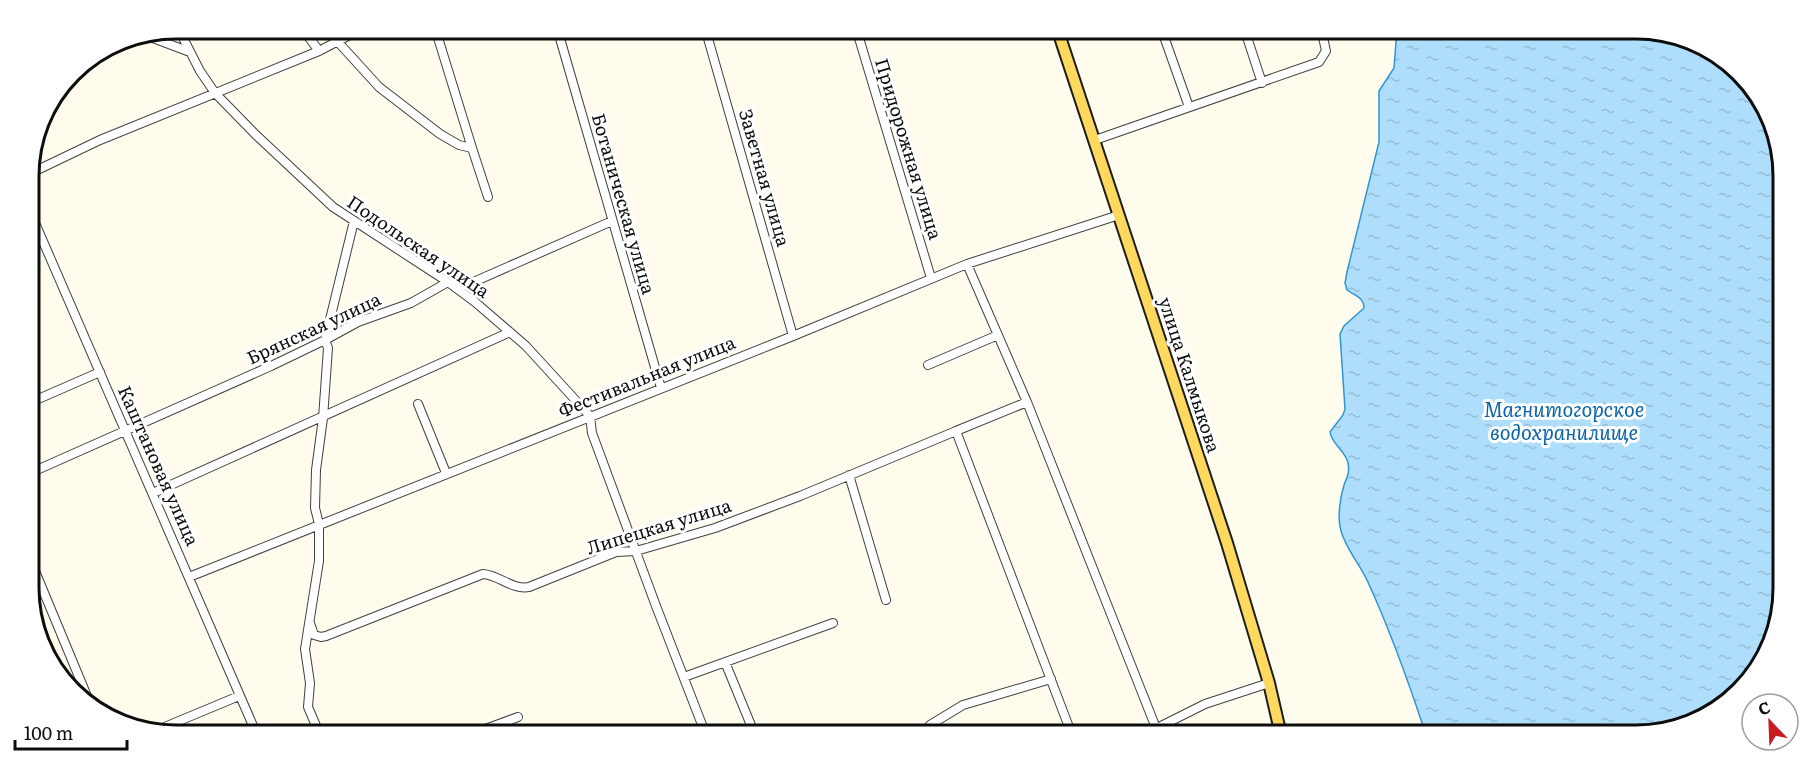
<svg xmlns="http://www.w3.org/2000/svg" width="1812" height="764" viewBox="0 0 1812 764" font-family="Literata,serif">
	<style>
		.water { fill: url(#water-ripples); stroke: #2f95d8; stroke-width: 1.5 }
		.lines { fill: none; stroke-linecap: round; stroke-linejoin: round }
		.minor-casing { stroke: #404040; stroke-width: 10 }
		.major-casing { stroke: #1e1e1e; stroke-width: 14 }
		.minor { stroke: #fff; stroke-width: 8 }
		.major { stroke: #ffd85e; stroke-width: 10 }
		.labels { text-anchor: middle; stroke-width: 6; stroke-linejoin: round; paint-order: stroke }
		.street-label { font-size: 18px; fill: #0d0d0d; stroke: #fff }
		.water-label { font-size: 20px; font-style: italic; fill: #0c65a9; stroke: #fff }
		.rim { fill: none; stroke: #0d0d0d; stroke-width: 3 }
	</style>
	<defs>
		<pattern id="water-ripples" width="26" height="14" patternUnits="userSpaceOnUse" patternTransform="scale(1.5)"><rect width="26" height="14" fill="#aedefb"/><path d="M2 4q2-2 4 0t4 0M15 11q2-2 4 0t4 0" fill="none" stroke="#94bdd6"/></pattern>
	</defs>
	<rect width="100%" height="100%" fill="#fffcee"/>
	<path class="water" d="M1397,29H1636L1692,40L1753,86L1782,157L1783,588L1772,644L1725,705L1645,735H1426C1409,683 1390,630 1367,580C1359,563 1346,549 1341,531C1337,518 1340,498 1344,485C1347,477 1350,472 1348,463C1346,451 1332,445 1330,432L1343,415L1345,409L1340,334L1344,326L1364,308C1364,297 1354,295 1347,290L1345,283L1347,272L1379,142V91L1394,68Z"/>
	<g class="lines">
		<defs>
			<path id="minor" d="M178,28L200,71L215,93L256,135L333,207L448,282L475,302L526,346L590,416L592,433L656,606L706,735
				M302,28L319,51
				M557,28L661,388
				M705,28L793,336
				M856,28L931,278
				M1161,28L1189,107
				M1244,28L1262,83
				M145,35L190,52
				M338,42L379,87L440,134L459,145L472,148L435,28
				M1095,140L1319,62L1326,51L1321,28
				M472,148L488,197
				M29,174L100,140L319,51L363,28
				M29,209L257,735
				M967,264L1027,402L1156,728
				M928,365L998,335
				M1027,402L956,431L1072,735
				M29,403L100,372
				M418,404L446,473
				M30,473L271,366L325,340L358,322L411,303L448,282L458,286L469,284L612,221
				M849,475L886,600
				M153,493L510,332
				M30,559L89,701
				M189,577L793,336L967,264L1119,215
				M310,623L314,635L321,637L326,636L483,574C499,575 512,590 529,587L616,552L636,551L715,528L800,496L956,431
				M725,662L755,735
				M684,677L833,623
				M155,731L239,696
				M299,735L316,728
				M320,735L308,707L310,683L305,649L319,561V524L315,508L316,470L323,418L328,348L325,340L354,221
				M469,735L518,717
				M922,735L930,725L963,705L1051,679
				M1143,735L1205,704L1269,683"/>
			<path id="major" d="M1057,28L1227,543L1269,683L1281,735"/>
		</defs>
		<use href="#minor" class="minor-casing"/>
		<use href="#major" class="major-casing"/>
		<use href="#minor" class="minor"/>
		<use href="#major" class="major"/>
	</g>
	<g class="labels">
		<g class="street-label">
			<text transform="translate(908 149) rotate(73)" y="6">Придорожная улица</text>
			<text transform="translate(764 178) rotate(74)" y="6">Заветная улица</text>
			<text transform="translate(623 204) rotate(74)" y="6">Ботаническая улица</text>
			<text transform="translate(418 247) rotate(34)" y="6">Подольская улица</text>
			<text transform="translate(314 329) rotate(-25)" y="6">Брянская улица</text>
			<text transform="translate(1189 375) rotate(72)" y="6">улица Калмыкова</text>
			<text transform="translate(647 377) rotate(-22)" y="6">Фестивальная улица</text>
			<text transform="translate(158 466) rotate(66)" y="6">Каштановая улица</text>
			<text transform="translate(659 527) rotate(-17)" y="6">Липецкая улица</text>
		</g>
		<g class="water-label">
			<text x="1564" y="417">Магнитогорское<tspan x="1564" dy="23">водохранилище</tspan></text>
		</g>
	</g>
	<path d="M0 0H1812V764H0ZM176 39H1636A137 137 0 0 1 1773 176V588A137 137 0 0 1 1636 725H176A137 137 0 0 1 39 588V176A137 137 0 0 1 176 39Z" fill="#fff" fill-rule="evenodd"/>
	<path class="rim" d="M176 39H1636A137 137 0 0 1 1773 176V588A137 137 0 0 1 1636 725H176A137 137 0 0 1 39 588V176A137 137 0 0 1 176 39Z"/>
	<g transform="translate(1770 722) rotate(337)"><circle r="28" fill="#ffffff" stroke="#9e9e9e" stroke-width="1.5"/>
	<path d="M0-4.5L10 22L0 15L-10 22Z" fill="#c91a22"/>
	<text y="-9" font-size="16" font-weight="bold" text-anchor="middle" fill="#0d0d0d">С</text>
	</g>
	<path d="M15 740v9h112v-9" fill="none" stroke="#0d0d0d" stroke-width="3"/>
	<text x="24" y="740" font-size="18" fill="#0d0d0d" stroke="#ffffff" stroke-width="4.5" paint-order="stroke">100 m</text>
</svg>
